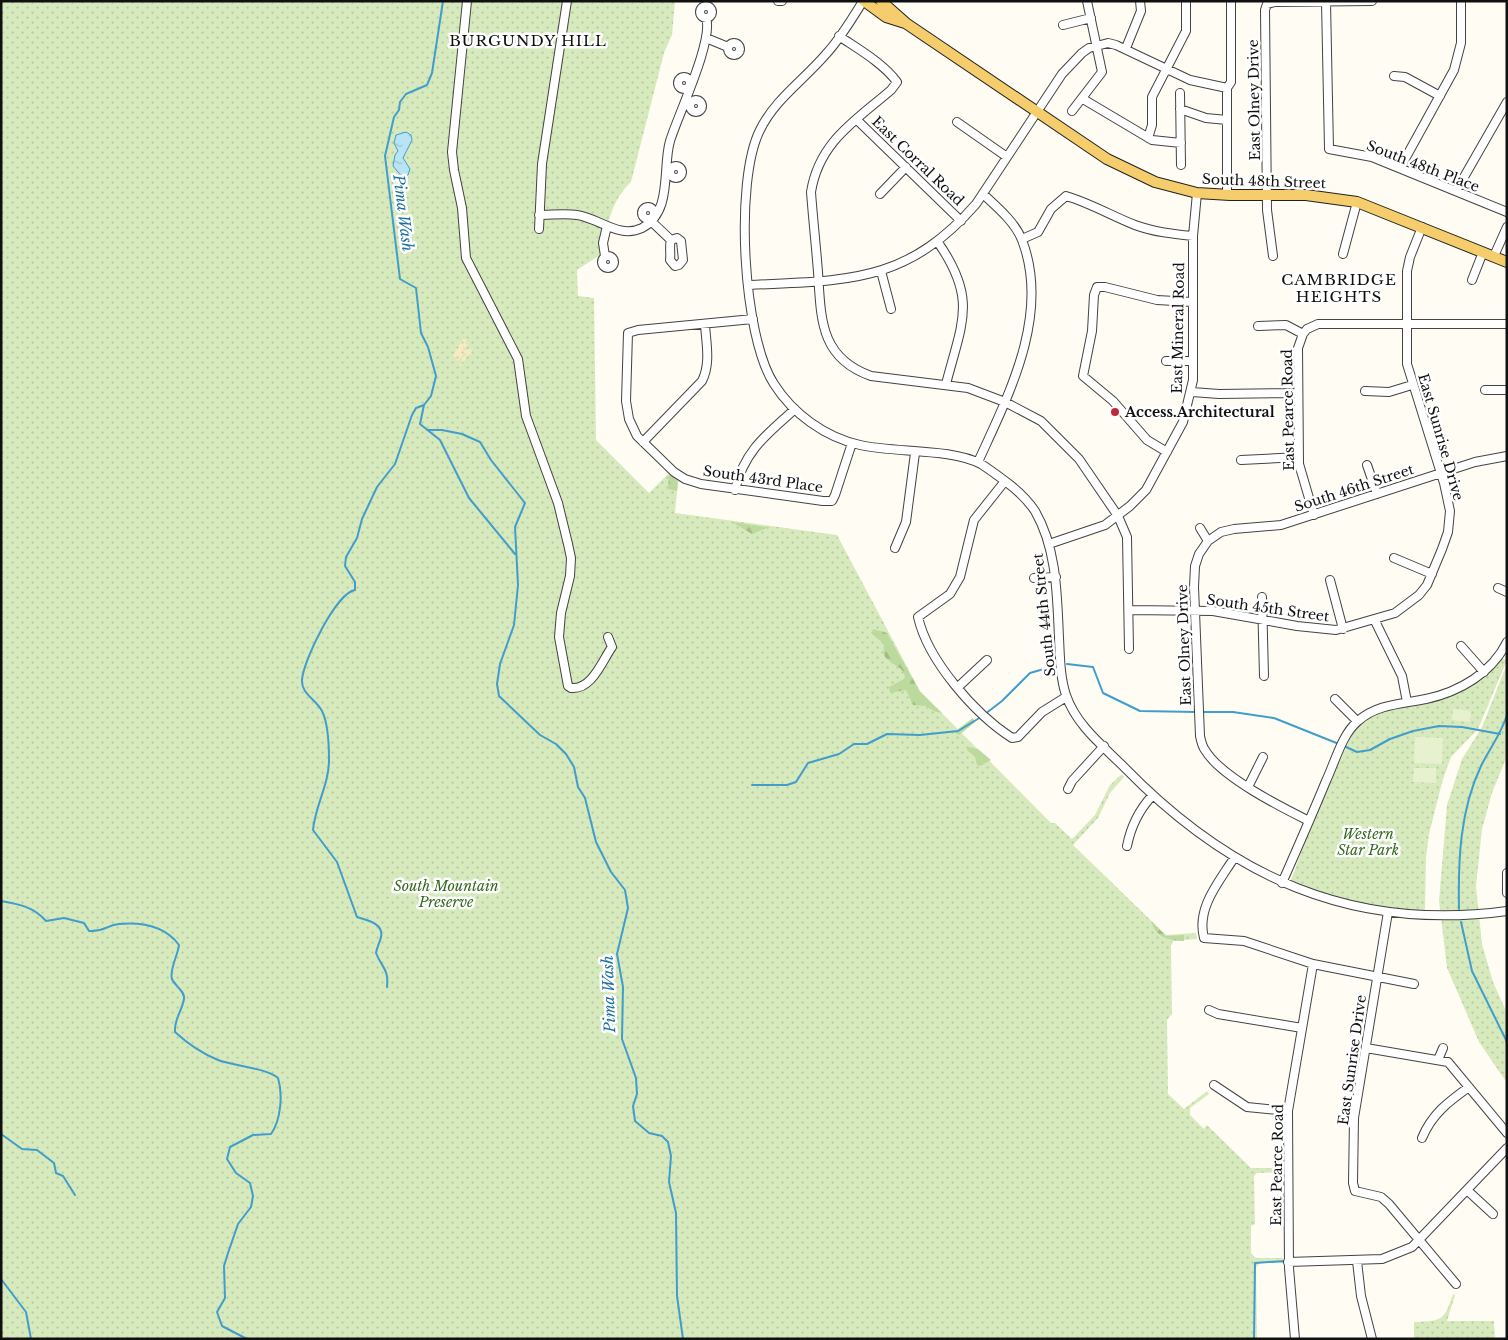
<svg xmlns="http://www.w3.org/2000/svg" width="1508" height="1340" viewBox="0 0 1508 1340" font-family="'Libre Baskerville',serif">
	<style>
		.grass { fill: url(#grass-dots) }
		.forest { fill: url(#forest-firs) }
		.sand { fill: url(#sand-dots) }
		.pitch { fill: #e7f1cf }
		.water { fill: url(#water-ripples); stroke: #419dcc }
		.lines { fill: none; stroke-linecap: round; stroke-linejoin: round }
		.stream { stroke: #419dcc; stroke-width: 2 }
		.minor-casing { stroke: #434343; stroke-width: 10 }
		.major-casing { stroke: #212121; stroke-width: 12 }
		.minor { stroke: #fff; stroke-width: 8 }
		.major { stroke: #f6cd6d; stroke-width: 10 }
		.poi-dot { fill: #c02939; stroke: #fff; stroke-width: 2 }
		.labels { text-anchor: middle; stroke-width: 5; stroke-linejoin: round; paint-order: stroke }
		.street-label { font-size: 14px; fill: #101010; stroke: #fff }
		.poi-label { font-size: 14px; font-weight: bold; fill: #101010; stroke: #fff; text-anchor: start }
		.park-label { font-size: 14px; font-style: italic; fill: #346920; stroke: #fff }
		.neighbourhood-label { font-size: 15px; letter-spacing: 1px; fill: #101010; stroke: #fff }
		.water-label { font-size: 15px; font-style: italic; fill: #1a6fa2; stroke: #fff }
	</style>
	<defs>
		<pattern id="grass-dots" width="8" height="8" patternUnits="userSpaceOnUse" patternTransform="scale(1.25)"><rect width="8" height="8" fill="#d7eabd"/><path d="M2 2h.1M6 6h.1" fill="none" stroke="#b8c8a1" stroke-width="1.8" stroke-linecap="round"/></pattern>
		<pattern id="forest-firs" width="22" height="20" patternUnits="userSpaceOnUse" patternTransform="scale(1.25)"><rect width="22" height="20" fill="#bcda9d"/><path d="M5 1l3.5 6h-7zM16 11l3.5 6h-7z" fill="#a1ba86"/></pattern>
		<pattern id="sand-dots" width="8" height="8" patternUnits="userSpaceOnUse" patternTransform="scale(1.25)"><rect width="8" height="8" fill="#faeac1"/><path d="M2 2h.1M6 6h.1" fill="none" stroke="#d5c8a5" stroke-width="1.8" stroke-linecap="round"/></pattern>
		<pattern id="water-ripples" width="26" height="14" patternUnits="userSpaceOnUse" patternTransform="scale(1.25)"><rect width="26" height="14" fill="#b9e3f6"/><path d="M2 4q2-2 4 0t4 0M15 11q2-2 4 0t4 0" fill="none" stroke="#9ec2d2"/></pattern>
	</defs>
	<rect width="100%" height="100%" fill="#fffcf4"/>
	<path class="grass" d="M1,1H675L672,35L664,53L631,182C610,202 607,226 603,253L577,270L578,296L594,298L596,440L649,493L668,474L678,482L675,513L837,535L920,691L1051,823H1055L1072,839L1095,815L1110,785L1122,774L1124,777L1110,793L1098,818L1073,845L1166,935L1196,933L1197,939L1173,941L1171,946L1172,1014L1167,1020L1168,1094L1184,1109L1207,1091L1209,1094L1190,1108V1115L1204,1129L1207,1125L1251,1168H1282V1172L1257,1173L1254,1176L1255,1224L1251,1226V1253L1256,1258H1283V1263H1260L1256,1267L1257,1339H1Z
		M1500,658L1507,660L1478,729L1451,757L1443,779L1429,834L1426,858L1425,911C1380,907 1332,900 1291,880L1312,823L1345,747L1359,724L1382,711L1455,694L1480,679Z
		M1507,664V756L1492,793L1482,829L1476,886L1482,944L1493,982L1507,1013V1083L1479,1042L1447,968L1439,901L1447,805L1462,759L1482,727Z
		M1453,1294L1455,1295L1447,1321H1494L1495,1339H1414V1322C1442,1321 1444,1321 1453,1294Z"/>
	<path class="forest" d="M669,474L678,481L677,491L668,489Z
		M732,522L765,527H770L752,534Z
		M873,629L887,633L920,692L942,713L936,712L925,706L913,705L906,690L890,693L889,687L904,679L905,676C902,666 894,666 887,659C882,655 885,649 883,643L872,634Z
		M973,718L975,722L959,735L954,732Z
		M969,747L978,749L991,760L980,766L977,765L975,757L967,750Z
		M1152,922L1166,936L1184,935V941C1171,941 1154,937 1152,922Z"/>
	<path class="sand" d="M463,339H467L465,343L468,346L466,348L463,346V351L471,349L473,353L468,355L460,367L462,358L467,354L464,353L458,361L456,359L461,351L456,358L453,356Z"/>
	<path class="pitch" d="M1453,709L1471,711L1470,722L1452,720Z
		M1415,737L1443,738L1442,764L1414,763Z
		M1414,768H1436V783L1413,782Z"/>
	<path class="water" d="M406,132L411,135L412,140L403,158L410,169L408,175L403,178L393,166L395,155L398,151L394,143L396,135Z"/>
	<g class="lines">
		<path class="stream" d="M443,1L432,73L427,85L406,94L400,102L399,110L394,117L385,156L400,279L416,288L421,333L428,347L436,376L431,396L424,405L420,424L440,440L469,498L515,554
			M427,430H442L462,434L480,442L491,460L525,503L515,527L518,585L514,625L500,664L497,684L499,696L540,735L556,744L566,754L574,767L578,787L585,798L596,842L611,872L625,890L628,908L617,954L623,987L622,1039L636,1078L637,1094L633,1106L635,1121L649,1133L662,1136L668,1142L671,1156L669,1182L676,1213L677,1296L683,1339
			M1067,664L1093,667L1103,693L1140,711L1197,712
			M1202,712H1233L1274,718L1339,744
			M985,714L1002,701L1030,673L1051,667
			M1344,746L1357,752L1370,750L1390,739L1413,731L1439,726L1462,727L1500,734
			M752,785H787L796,782L808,763L839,754L854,744H867L887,734L920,735L958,731L981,717
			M1,901C19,904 34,907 46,921L64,918L84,923L89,931C105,932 107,925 119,924C143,922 165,926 179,945C178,955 169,970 172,979C175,986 185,991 184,999C182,1011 174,1019 175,1032C188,1044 201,1053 218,1060C234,1066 267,1068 278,1078C283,1094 281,1120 271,1134L253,1135L230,1147L227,1159L236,1173L250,1183L253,1196L251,1207L238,1224L228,1253L224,1266L225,1298L217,1312L222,1326L247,1339
			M1459,909C1458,860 1460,810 1481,766C1490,748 1501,734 1507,715
			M1461,922L1472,971L1507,1042
			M387,987C389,969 382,968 376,953C377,947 380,942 381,937C384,923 366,920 357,917L337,862L313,830C315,806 329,785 329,760C329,746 328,723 322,711C316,699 301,694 302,680C303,661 336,593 355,590V582L345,566L346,557L357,538L362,519L377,487L395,464L412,415L416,408L424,405
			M1,1134L22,1149L37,1150L54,1163L56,1173L63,1176L75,1195
			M1,1279L26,1312L31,1339
			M1254,1339L1255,1263L1285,1261"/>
		<defs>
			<path id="minor" d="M467,1L452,152L454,170L462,208L466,258L518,359L526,416L558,503L568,544L571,558L570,576L561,613L559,637L568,686L571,688C592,690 602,661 612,647L608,637
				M778,1H782
				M863,1C852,19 840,39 826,54C804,80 775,99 760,130C734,181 743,337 774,384C793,414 825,437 860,445C895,453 951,448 981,464C989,469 997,475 1005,481C1016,489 1027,499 1035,511C1057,549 1057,595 1059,638C1060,657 1060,677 1066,695C1076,725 1103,746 1124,767C1231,877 1352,932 1507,911
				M1326,2L1329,149L1372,157L1507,212
				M700 12a6 6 0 1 1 12 0a6 6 0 1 1-12 0Z
				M1063,25L1091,18
				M839,36C858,49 883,63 897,82L891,90C855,121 819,142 811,192C813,219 816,246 818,272C821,319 820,358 871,376L968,388L1005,402L1041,421L1079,459L1118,516L1127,537L1129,649
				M706,38L728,47
				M728 49a6 6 0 1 1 12 0a6 6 0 1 1-12 0Z
				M1126,48L1141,11L1140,1
				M1394,76L1405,77L1440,96
				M678 83a6 6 0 1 1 12 0a6 6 0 1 1-12 0Z
				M1180,93L1181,165
				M1083,99L1152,140L1181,143
				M690 106a6 6 0 1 1 12 0a6 6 0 1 1-12 0Z
				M1180,109L1206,118L1227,120
				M1072,111L1102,72L1087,1
				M857,120L961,221
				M957,122L1007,157
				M1148,138L1152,125V97L1186,31V1
				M670 172a6 6 0 1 1 12 0a6 6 0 1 1-12 0Z
				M1400,168L1454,70L1461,43V1
				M1456,191L1507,102
				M880,194L906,167
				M1227,195V88L1231,82V1
				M642 213a6 6 0 1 1 12 0a6 6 0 1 1-12 0Z
				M539,215C551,215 565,213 577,215C599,218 619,239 642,228C673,212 662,168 670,141C678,115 714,40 706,18
				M651,221L671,240
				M539,229L542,164L567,1
				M677,238L681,241L683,260L679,265L675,266L670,260C671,254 669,245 671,240Z
				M1022,239L1038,232L1051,209L1066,196C1090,203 1112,216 1135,225C1154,232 1173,234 1193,236
				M937,241C978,299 962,322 946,384
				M1343,254L1357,202
				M602 262a6 6 0 1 1 12 0a6 6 0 1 1-12 0Z
				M605,256L603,243L607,226
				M1273,256L1267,210L1265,10L1267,4L1275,2L1372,1
				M1494,256L1507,227
				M881,271L891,309
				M1472,280L1483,252
				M750,285C847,280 906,284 976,204L1062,74L1082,53L1089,48L1108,43L1116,45L1190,80L1227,88
				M753,319L638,330L628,333L626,401L629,419L637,436L674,472L685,479L701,484L823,501H832L835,495L852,443
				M1258,326L1286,325L1303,334L1307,329L1318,324H1507
				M1303,334L1298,348L1299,464L1314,515
				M1166,361H1193
				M1485,390H1507
				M1365,391L1389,392L1412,385
				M1192,392L1219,394L1298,393
				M643,442L702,381C711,363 706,343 705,324
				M1167,452L1147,440L1113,401L1083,376L1092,331L1094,295L1097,287H1105L1157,300L1192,302
				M1241,460L1299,457
				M978,462C1008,396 1051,315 1022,240C1015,222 997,207 983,194
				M1367,465L1377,494
				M1005,481L974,520L960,577L950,594L918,617C928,661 975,714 1012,738L1018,737L1042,712L1066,697
				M735,490C744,451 767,434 795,409
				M1200,528L1208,541
				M1049,544L1105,525L1130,506L1146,490L1183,422L1193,380V236L1197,193
				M895,548L906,522L915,453
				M1394,558L1432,574
				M1034,578L1056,577
				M1330,580L1343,629
				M1498,588L1507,592
				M1262,597L1264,676
				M1129,610L1213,611L1297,626L1336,630L1395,613L1419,595L1427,585L1442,549L1448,532L1450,511L1444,483L1407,364V271L1410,257L1422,227
				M1375,621L1402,676L1407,702
				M1461,646L1484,672
				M958,687L987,660
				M1335,699L1357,721
				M1248,787L1263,757
				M1068,789L1072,781L1104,746
				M1309,821C1281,807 1221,777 1205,750C1202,746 1201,741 1200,736L1194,587L1195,566L1199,554L1208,541L1221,532L1234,529L1281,525L1475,462L1507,456
				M1127,846C1131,826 1138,811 1152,796
				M1234,858C1219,882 1196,908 1204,938L1244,941L1313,964L1414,984
				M1507,873V893
				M1282,883C1297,849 1312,815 1326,781C1335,762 1342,734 1358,721C1377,704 1402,704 1426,699C1459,692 1492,673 1507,642
				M1388,912L1354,1118L1353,1183L1355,1191L1381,1197L1389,1204L1456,1284
				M1209,1010L1218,1014L1302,1028
				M1366,1048L1448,1062L1507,1133
				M1438,1060L1443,1048
				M1214,1085L1247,1107L1288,1111
				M1422,1138C1432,1114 1448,1102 1469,1087
				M1468,1191L1493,1214
				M1357,1261L1361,1296L1372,1339
				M1288,1262L1382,1259L1412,1247L1507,1148
				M1295,1339L1289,1268L1288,1111L1313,964"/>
			<path id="major" d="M864,1L886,17L905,23
				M881,1L907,24L1107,159L1155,182L1197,193L1230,195H1306L1357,202L1507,262"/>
		</defs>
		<use href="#minor" class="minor-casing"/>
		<use href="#major" class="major-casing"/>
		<use href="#minor" class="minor"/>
		<use href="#major" class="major"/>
	</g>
	<circle class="poi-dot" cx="1115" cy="412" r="5"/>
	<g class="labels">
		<g class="street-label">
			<text transform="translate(1254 100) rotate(-91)" y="5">East Olney Drive</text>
			<text transform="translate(918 161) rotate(44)" y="5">East Corral Road</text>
			<text transform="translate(1423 166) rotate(21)" y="5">South 48th Place</text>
			<text transform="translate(1264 181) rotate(2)" y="5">South 48th Street</text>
			<text transform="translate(1178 328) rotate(-89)" y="5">East Mineral Road</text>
			<text transform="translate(1288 410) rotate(-91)" y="5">East Pearce Road</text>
			<text transform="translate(1441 437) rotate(74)" y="5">East Sunrise Drive</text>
			<text transform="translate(763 479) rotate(8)" y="5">South 43rd Place</text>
			<text transform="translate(1354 488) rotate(-18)" y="5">South 46th Street</text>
			<text transform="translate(1268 608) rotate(8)" y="5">South 45th Street</text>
			<text transform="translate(1044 615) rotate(-96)" y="5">South 44th Street</text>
			<text transform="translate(1184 645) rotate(-92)" y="5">East Olney Drive</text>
			<text transform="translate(1352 1060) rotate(-82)" y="5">East Sunrise Drive</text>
			<text transform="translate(1277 1165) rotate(-89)" y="5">East Pearce Road</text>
		</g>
		<g class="poi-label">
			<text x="1125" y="417">Access.Architectural</text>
		</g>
		<g class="park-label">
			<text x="1368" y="839">Western<tspan x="1368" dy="16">Star Park</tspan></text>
			<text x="446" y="891">South Mountain<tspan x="446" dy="16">Preserve</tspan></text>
		</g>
		<g class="neighbourhood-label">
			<text x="528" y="46">BURGUNDY HILL</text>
			<text x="1339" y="285">CAMBRIDGE<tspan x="1339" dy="17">HEIGHTS</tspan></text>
		</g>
		<g class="water-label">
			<text transform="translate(403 213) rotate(83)" y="5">Pima Wash</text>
			<text transform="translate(609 994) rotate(-92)" y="5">Pima Wash</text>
		</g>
	</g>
	<rect width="1508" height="1340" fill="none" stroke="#101010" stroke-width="5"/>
</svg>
